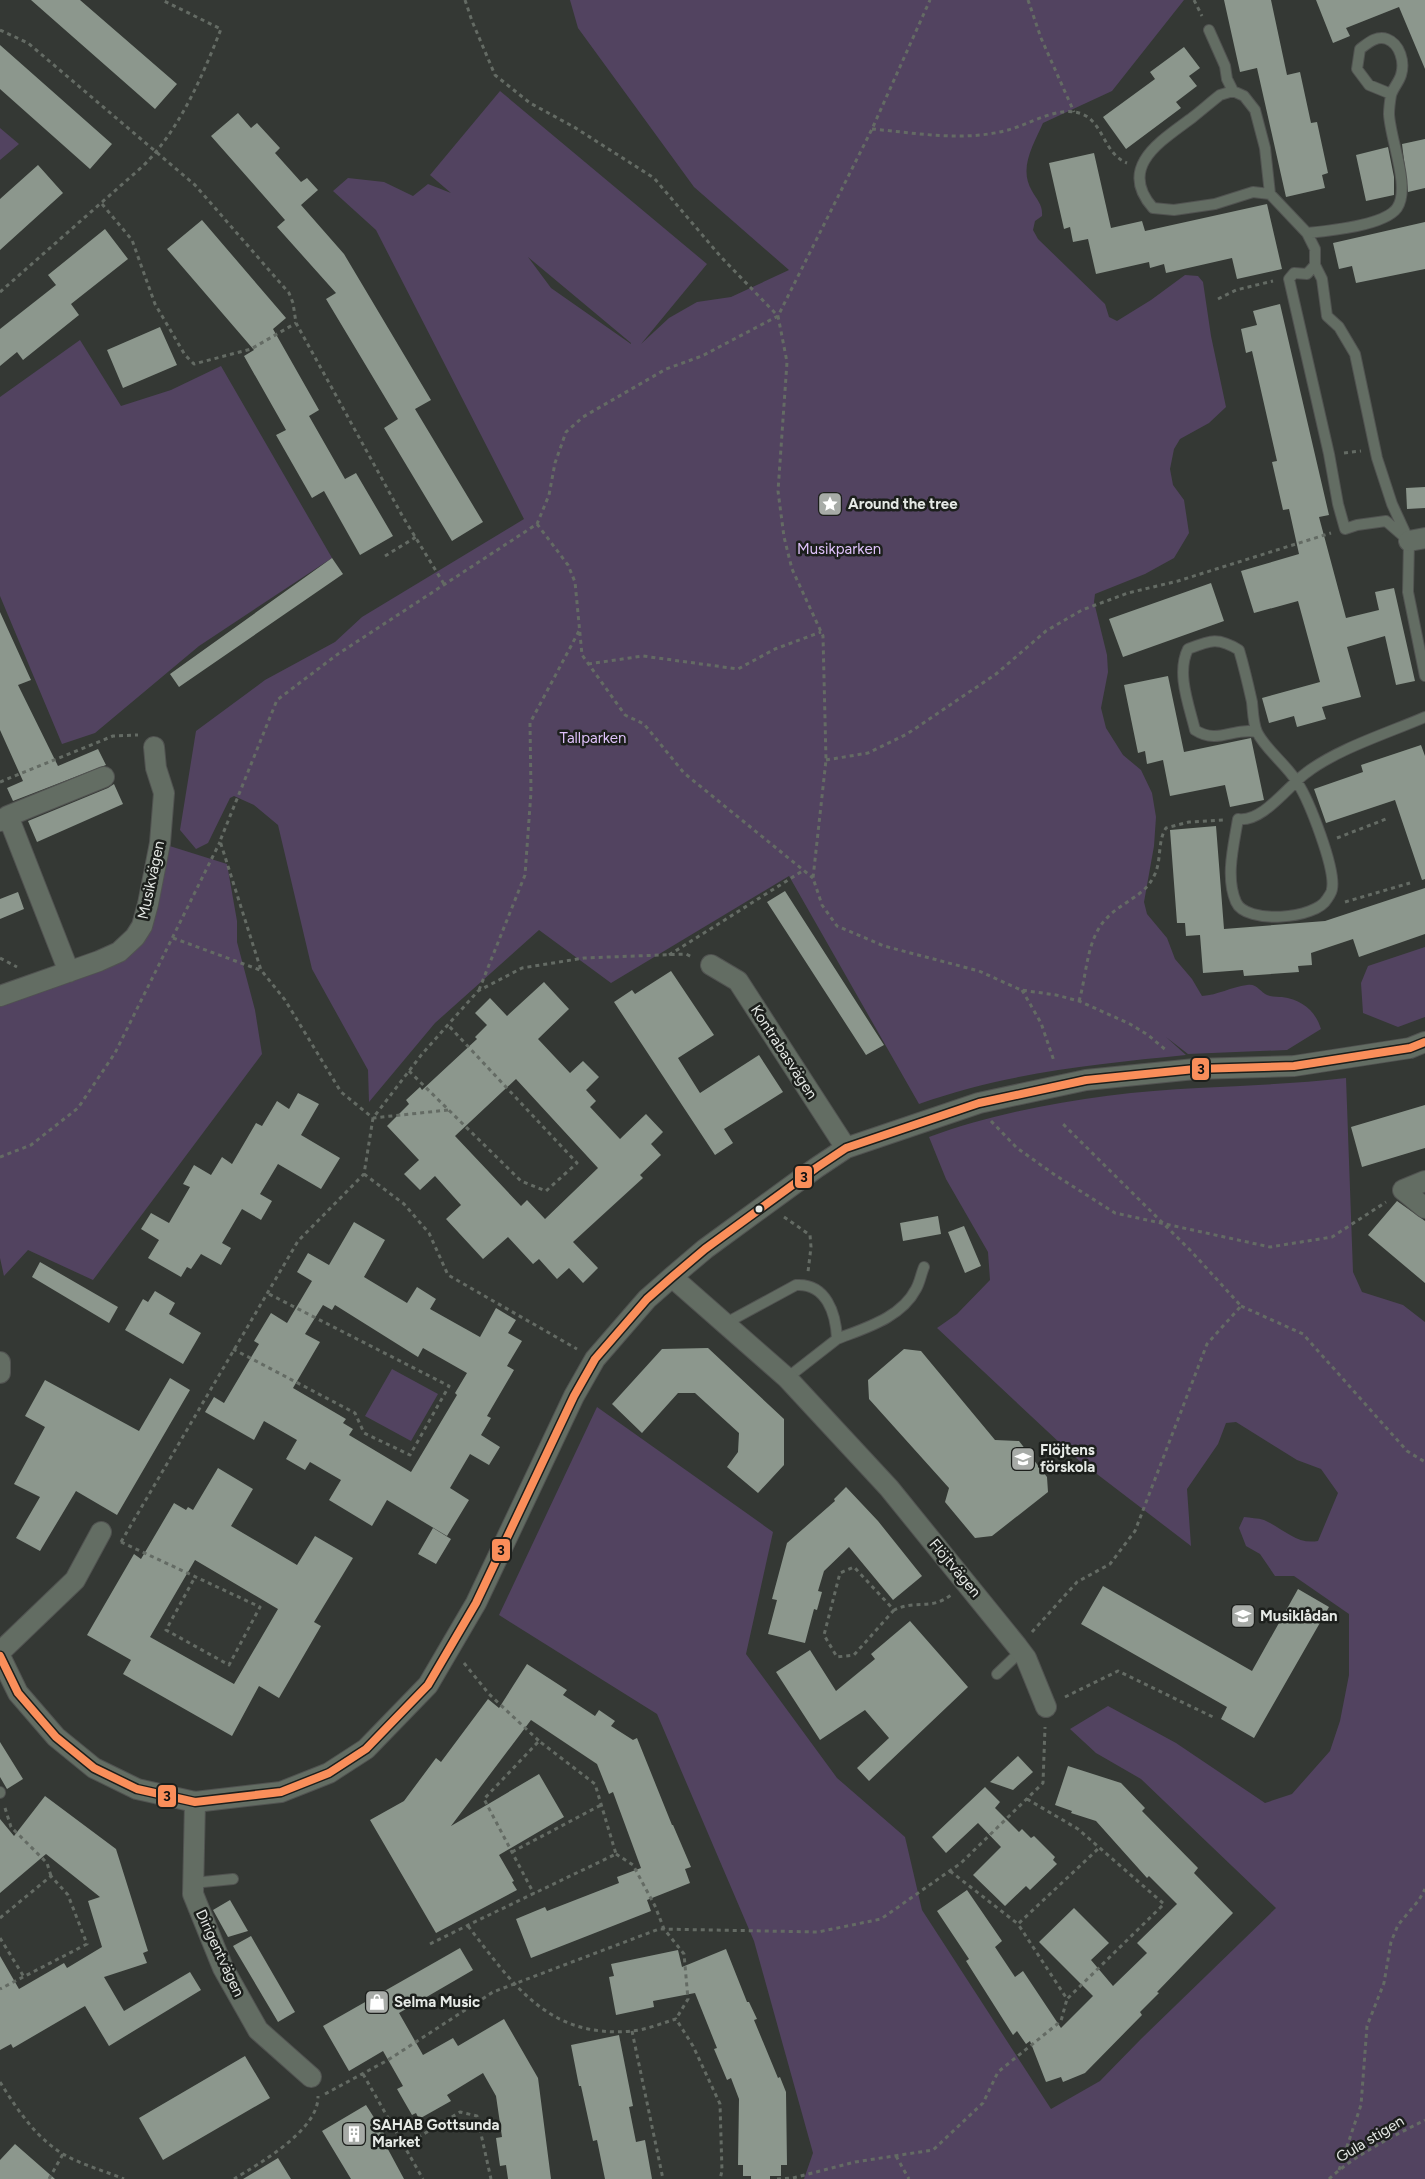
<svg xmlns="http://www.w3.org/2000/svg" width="1425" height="2179" viewBox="0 0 1425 2179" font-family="Figtree,sans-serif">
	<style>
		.green { fill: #524360; fill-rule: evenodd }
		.building { fill: #8c978d; fill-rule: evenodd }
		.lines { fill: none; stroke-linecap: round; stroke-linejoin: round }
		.service-casing { stroke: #515351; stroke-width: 12 }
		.minor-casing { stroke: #515351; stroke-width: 22 }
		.path { stroke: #646b64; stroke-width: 3; stroke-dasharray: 4 4; stroke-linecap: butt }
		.service { stroke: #636d63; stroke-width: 10 }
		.minor { stroke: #636d63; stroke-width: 20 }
		.bus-1-casing { stroke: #1c1f1c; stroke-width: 11 }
		.bus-1 { stroke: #fa8e5a; stroke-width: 8 }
		.bus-dot { fill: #e5e9e5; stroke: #1c1f1c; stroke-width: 2 }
		.labels { text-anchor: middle; stroke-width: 5; stroke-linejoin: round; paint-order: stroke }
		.poi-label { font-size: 15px; font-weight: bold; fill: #e5e9e5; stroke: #1c1f1c; text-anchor: start }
		.park-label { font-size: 15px; fill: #dfc2fa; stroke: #1c1f1c }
		.street-label { font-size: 15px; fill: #e5e9e5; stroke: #1c1f1c }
		.line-badge { stroke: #1c1f1c; stroke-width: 2 }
		.pale-badge-label { font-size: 14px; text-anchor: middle; font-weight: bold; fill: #111 }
	</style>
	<rect width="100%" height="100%" fill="#343834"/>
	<path class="green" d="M570,0H1184L1112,91L1043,123C1034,144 1018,168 1032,191C1037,200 1043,205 1042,216L1035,221L1033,230L1038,239L1105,304L1109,317L1117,321L1151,300L1185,275L1198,276L1203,282L1211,336L1226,407L1209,423L1180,439L1174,449L1170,469L1173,485L1184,500L1189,533L1174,558L1145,574L1095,594L1094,602L1107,655L1108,672L1101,708L1106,728L1123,755L1141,770L1152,793L1156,817L1154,846L1144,902L1147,914L1167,938L1175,959L1192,979L1202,996C1218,995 1231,987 1247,985C1257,983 1260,992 1267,995C1271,997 1278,997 1282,997C1302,1000 1315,1010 1321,1029L1287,1050L1188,1054L1166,1037L1186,1055C1096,1064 1005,1073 919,1104L789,876L611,983L539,930L435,1023L369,1102L368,1070L312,969L278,825L254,805L234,796L230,798L208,843L196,849L180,830L196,731L265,680L335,642L362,617L524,519L376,230L333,191L348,178L384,182L413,196L428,184L451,193L430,175L500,91L707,264L641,344L669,318L697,302L731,297L789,270L694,187L578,28ZM528,257L631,343V344L551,288Z
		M0,128L19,144L0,160Z
		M80,340L121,406L171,390L221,366L332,558L199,646L95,733L62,744L0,596V397Z
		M160,843L227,864L237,921V942L255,1010L262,1054L93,1280L28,1250L4,1276L0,1258V996L135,937Z
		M1425,947V1017L1398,1027L1363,1013L1361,983L1368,966Z
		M1346,1078L1353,1272L1362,1292L1403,1305L1425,1322V2179H804L813,2153L754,1941L657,1714L499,1615L597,1407L773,1532L746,1654L837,1778L905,1837L922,1910L1051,2109L1100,2081L1141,2039L1276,1908L1141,1779L1096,1753L1070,1729L1108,1706L1176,1743L1265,1803L1292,1794L1330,1751L1340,1721L1349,1675V1614L1294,1576H1275L1260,1554L1246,1546L1239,1528L1244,1517C1250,1518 1258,1518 1264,1520C1283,1528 1296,1545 1318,1541L1338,1493L1321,1469L1297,1460L1236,1422L1226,1423L1218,1444L1187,1489L1191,1546L1076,1458L937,1328L957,1314L990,1280L988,1252L946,1179L929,1137C1011,1107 1111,1092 1198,1088C1248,1085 1297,1084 1346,1078Z
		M392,1369L438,1394L411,1441L365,1416Z"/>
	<path class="building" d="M31,0H80L177,84L155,109Z
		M1224,0H1271L1287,75L1300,72L1311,123L1317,122L1328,173L1322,175L1325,188L1286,197L1257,68L1240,72Z
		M1316,0H1425V69L1399,7L1346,28L1350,36L1333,43Z
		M0,45L112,144L90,169L0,89Z
		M1184,47L1200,68L1189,76L1197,86L1176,102L1181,108L1126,149L1103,117L1155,79L1150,72Z
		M238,113L251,128L257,123L280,148L275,153L301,182L307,178L318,190L301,205L344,254L431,400L415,409L483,522L452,541L384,428L398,419L326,299L336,293L277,227L285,220L211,136Z
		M1425,139V188L1408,192L1402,144Z
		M1388,147L1394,177V195L1366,201L1356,155Z
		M1094,153L1111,228L1142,221L1145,231L1267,204L1282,269L1237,279L1232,258L1166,273L1164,264L1150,268L1149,262L1096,274L1088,239L1073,242L1070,227L1064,229L1049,163Z
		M38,165L63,193L0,250V199Z
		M202,220L286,318L273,329L319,410L309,416L345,479L356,473L393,536L360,555L324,491L312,498L276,435L286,430L244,356L254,350L167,249Z
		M1425,222V269L1356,283L1352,266L1339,269L1333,243Z
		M105,229L128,259L71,304L79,315L23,360L17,352L0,366V329L56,285L48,275Z
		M1280,304L1329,515L1319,517L1346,618L1379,610L1375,592L1394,588L1415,681L1396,685L1385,636L1347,647L1361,697L1322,707L1326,719L1297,727L1294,716L1269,723L1262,698L1320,682L1298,601L1254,613L1241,571L1299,554L1289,509L1283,510L1272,462L1277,461L1252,351L1246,353L1241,329L1257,325L1253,311Z
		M160,327L177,365L123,388L107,350Z
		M1425,487V508L1407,509L1406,488Z
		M332,558L343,574L179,687L170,674Z
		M1211,583L1224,621L1123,657L1109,619Z
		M0,612L31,680L18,685L58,766L98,749L106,765L13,801L7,788L23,781L0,730Z
		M1168,676L1184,752L1251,738L1264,800L1230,807L1225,785L1170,796L1163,760L1147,764L1145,751L1138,753L1124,685Z
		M1421,745L1425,756V879L1422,880L1395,800L1326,823L1314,789L1363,772L1361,765Z
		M114,784L123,804L37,842L28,821L108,788Z
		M1216,826L1224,929L1325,921L1425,888V934L1359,957L1353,939L1311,953L1312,965L1298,966L1299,972L1244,976L1243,970L1203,973L1200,935L1186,936L1185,923H1177L1170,830Z
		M785,891L884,1045L866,1055L767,902Z
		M18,892L24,909L0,919V899Z
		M671,971L714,1035L678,1058L700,1093L759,1055L783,1092L724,1129L733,1143L715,1155L614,1002L632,990L635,994Z
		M544,982L569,1009L538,1039L570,1073L583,1061L599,1077L586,1090L596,1101L590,1107L620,1139L646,1114L663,1132L651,1144L661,1155L640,1175L643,1178L573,1242L598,1268L583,1283L569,1268L557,1279L539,1259L533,1264L508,1237L483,1259L446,1219L461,1205L435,1176L420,1190L404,1174L419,1160L387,1126L409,1104L406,1100L420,1087L422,1090L477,1039L475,1037L487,1025L475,1013L490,998L507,1016ZM516,1079L598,1168L545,1219L527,1200L521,1206L455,1136Z
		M298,1093L319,1104L301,1135L340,1158L321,1189L278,1164L260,1194L272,1201L261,1220L242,1209L222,1243L231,1248L221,1265L201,1254L191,1269L187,1267L181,1277L148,1258L159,1240L141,1229L151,1213L169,1223L190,1187L183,1184L194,1165L211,1175L222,1157L232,1164L256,1123L262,1126L277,1101L289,1109Z
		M1425,1105V1148L1362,1167L1351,1127Z
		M1397,1201L1425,1221V1283L1368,1235Z
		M938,1216L941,1234L903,1241L900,1223Z
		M354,1222L385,1240L364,1277L407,1303L417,1287L436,1299L430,1309L480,1337L496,1308L516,1320L508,1333L522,1341L507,1366L514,1370L487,1416L491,1418L481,1435L500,1447L489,1465L470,1454L450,1488L469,1500L447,1536L387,1500L372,1526L329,1500L341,1480L310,1462L305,1470L286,1459L297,1440L264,1421L254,1440L205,1412L214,1397L224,1403L259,1344L254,1341L271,1313L287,1323L312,1281L297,1272L308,1253L329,1265ZM323,1305L332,1310L335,1305L418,1357L423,1348L467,1373L455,1393L457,1395L411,1472L349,1435L353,1429L343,1423L346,1419L293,1388L320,1342L305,1334Z
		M964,1226L981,1266L965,1273L948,1232Z
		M40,1262L118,1307L109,1323L32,1277Z
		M155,1291L175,1303L169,1314L201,1333L183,1364L125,1330L143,1299L148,1302Z
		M708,1348L784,1419V1465L758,1493L727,1467L738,1452L739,1433L695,1393H678L642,1433L612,1404L662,1349Z
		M904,1349L921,1351L995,1440L1019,1441L1047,1477L1048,1492L992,1536L975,1538L945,1502L949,1488L869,1399L868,1380Z
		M170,1378L190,1390L117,1515L76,1491L40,1551L16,1538L40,1497L14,1484L45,1427L25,1416L45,1380L139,1431Z
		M218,1468L253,1489L231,1526L297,1565L315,1536L353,1558L314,1622L321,1626L279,1698L259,1686L232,1736L123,1674L131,1660L87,1635L134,1554L141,1559L174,1503L186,1510L188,1507L193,1510ZM195,1560L278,1609L234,1684L150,1637Z
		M846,1487L878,1521L922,1576L893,1600L849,1547L824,1571L818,1591L822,1592L817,1610L814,1609L805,1643L768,1634L777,1600L772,1599L787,1543L835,1501L834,1499Z
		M433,1528L451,1539L436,1564L418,1554Z
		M1103,1586L1252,1671L1298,1589L1329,1607L1254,1738L1221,1719L1227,1707L1081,1624Z
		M910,1621L968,1687L869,1781L857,1768L889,1738L865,1710L820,1740L776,1672L810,1650L836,1691L875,1659L871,1654Z
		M527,1664L567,1690L563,1695L595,1716L599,1710L615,1721L611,1726L633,1740L637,1738L672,1825H673L691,1867L685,1869L690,1883L647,1900L651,1911L531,1958L516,1919L545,1907L547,1911L619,1883L617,1877L641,1868L613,1792L609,1794L597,1764L531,1720L451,1826L539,1774L564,1817L499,1855L514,1881L512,1882L517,1890L436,1933L370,1820L404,1801L436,1758L441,1762L488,1699L499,1708Z
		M0,1742L23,1779L7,1789L0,1777Z
		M1018,1756L1033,1772L1013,1790L990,1782Z
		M1068,1766L1121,1783L1145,1808L1142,1811L1198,1868L1194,1873L1233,1913L1157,1992L1159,1993L1140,2012L1142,2015L1085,2073L1063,2082L1061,2077L1046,2082L1030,2041L1026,2044L1017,2031L1013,2035L966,1961L969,1959L937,1911L967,1890L1002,1941L995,1947L1015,1977L1023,1971L1061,2028L1093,1996L1039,1942L1074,1908L1109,1943L1091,1960L1113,1986L1147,1953L1137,1943L1177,1904L1149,1876L1147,1878L1096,1821L1071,1813L1072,1811L1055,1805Z
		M985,1787L1000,1802L995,1808L1019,1832L1022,1829L1031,1838L1034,1836L1055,1857L1053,1860L1057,1864L1030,1890L1026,1886L1005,1906L973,1875L1001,1847L978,1823L946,1853L932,1837Z
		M45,1796L116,1849L148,1951L143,1953L147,1963L104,1977L124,2011L190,1972L201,1990L109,2046L85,2006L13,2048L11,2044L0,2050V1956L19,1989L64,1963L67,1968L102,1947L88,1901L100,1897L46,1854L0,1893V1819L14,1836Z
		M230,1900L248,1931L228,1937L213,1910Z
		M251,1936L295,2012L278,2022L233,1946Z
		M460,1948L473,1970L399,2013L423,2055L453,2038L458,2046L504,2019L538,2078L551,2179H508L506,2165L500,2166L496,2138L502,2137L496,2096L483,2073L447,2095L451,2101L419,2119L416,2113L412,2115L397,2089L403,2086L383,2051L349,2071L323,2026Z
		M726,1949L747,2002H749L757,2019L754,2020L778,2078L780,2077L786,2092L787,2165H781V2176H770V2179H751V2176H743V2165H738L739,2099L731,2078L727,2080L714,2049L717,2048L695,1993L653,2001L654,2007L616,2015L609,1977L614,1976L611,1964L678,1950L682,1967Z
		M619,2035L633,2106L629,2107L636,2142L645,2140L652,2179H605L597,2140L593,2141L581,2086H579L571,2045Z
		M245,2056L270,2098L163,2160L139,2118Z
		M366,2105L387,2138L383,2140L404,2179H351L322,2131Z
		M15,2144L55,2179H0V2160Z
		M278,2158L291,2179H243Z"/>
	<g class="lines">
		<defs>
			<path id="service" d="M1209,30L1225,66L1227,79L1233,91L1244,96L1255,110L1265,148L1270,194
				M1233,91L1220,95C1211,102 1202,110 1193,117C1163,140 1116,166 1153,208L1174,210L1215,204L1253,192L1270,194L1307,233L1315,249V265L1307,274L1294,273L1289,279L1329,454L1338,504L1345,529L1357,525L1386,521L1409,541
				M1307,233C1327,231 1384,226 1397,208C1411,188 1390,139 1389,114C1389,109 1390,101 1391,95C1393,88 1399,82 1401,75C1405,62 1400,44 1387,39C1377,35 1368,43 1360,49L1357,69L1369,85L1391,94
				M1315,265L1322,279L1327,316L1339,327L1355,354L1377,458L1392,504L1409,541L1408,592L1425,676
				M1257,732C1233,727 1218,745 1195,730C1189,705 1176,673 1188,649C1211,640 1218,637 1239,650C1244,667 1248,684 1252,702C1253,711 1253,723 1257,732C1265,749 1287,765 1297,782C1309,800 1336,869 1332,889C1332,892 1329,896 1327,899C1316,919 1246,925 1236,902C1225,877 1234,844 1238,819C1262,823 1287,787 1306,773C1337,749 1388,733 1425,717
				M726,1323L796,1285C826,1283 836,1313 837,1339L787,1378
				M837,1339C865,1328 901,1318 916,1289C920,1282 921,1274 924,1267
				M997,1674L1021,1651
				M0,1792V1793
				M193,1883L233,1879"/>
			<path id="minor" d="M1409,541L1425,538
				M8,816L104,777
				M0,821L8,816L69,972
				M711,965L738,981L846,1148
				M0,996L99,961L119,952L135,937L142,926L148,904L160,843L164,793L156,768L154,747
				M1425,1181L1403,1190L1425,1208
				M672,1277L787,1378L889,1488L1017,1646L1026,1658L1046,1707
				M0,1362V1373
				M0,1652L75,1580L101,1532
				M0,1656L18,1693L56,1737L94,1768L137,1789L195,1802L281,1792L329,1773L366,1749L428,1685L476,1603L574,1396L595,1359L647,1299L672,1277L705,1249L816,1168L846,1148L979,1103L1086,1080L1195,1069L1294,1066L1410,1048L1425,1042
				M195,1802L193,1894L223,1968L258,2030L311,2077"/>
		</defs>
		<use href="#service" class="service-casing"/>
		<use href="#minor" class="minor-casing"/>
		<path class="path" d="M465,0L472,21L495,75L530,103L574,127L654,178L721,257L778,316L787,362L778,491L784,537L792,569L823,636L826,760L813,878L822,905L837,926L884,946L979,971L1021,990L1056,995L1079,1001L1130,1024L1148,1035L1167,1051
			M1028,0L1041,38L1074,112
			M1194,0L1202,16
			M0,30L28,43L195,185L289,293L293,303L296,323L403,517L444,584
			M872,129C917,133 964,142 1008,130C1030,124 1059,105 1082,114C1103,122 1104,154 1127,163
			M102,204L132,240L155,304L185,355L194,364L251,349L296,323
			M0,292L143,166C180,129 202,77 221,29L162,0
			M1218,299L1236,290L1273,281
			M1344,453L1361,451
			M537,524L568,565L575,582L582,655L625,715L644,724L684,773L813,878
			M385,556L416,537
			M588,664L643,656L738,669L775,649L821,632
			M826,760L868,753L907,734L996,674L1046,631L1082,610L1128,593L1178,581L1331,533
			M0,782L113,736L138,735
			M1337,838L1386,819
			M1345,902L1410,883
			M173,938L260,970
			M669,955L804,870
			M0,958L17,967
			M479,990L525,875L531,792L530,723L579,631
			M1022,990L1041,1023L1054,1061
			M1079,1001C1087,975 1086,940 1106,919C1121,902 1144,897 1154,876C1162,861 1157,842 1166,828L1189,822L1223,820
			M409,1071L521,1181L546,1191L577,1163L448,1025
			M448,1110L373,1118L341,1092L285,1000L261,970L220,841L277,700L338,654L537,524L549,495L555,463L566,432L583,417L666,369L702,356L778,316L872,129L930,0
			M991,1121L1017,1148L1055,1175L1115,1213L1270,1247L1332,1237L1386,1202
			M0,1157L31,1145L78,1108L115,1053L220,842
			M364,1174L404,1204L429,1233L448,1275L577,1349
			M784,1217L810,1235L811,1247L808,1272
			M1241,1306L1303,1334L1407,1451L1425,1462
			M233,1349L355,1413L364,1433L410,1455L449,1386L267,1293
			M121,1542L298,1241L364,1174L373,1118L422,1054L478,991L522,968L584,958L686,954L692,957
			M121,1542L260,1607L229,1665L166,1630L195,1577
			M894,1610L854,1655L837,1657L824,1635L840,1573L854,1567L894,1610C917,1599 930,1611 951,1595
			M1032,1632L1077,1582L1110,1564L1135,1531L1207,1344L1241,1306L1191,1251L1062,1123
			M464,1663L489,1694L539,1741
			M1065,1697L1118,1671L1213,1717
			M1027,1799L1078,1829L1164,1904L1067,1999L1018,1924L1099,1848
			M5,1808L11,1827L47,1863L51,1876
			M512,1852L601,1805
			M616,1854L633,1865L655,1906L664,1929L684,1954L688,1999L676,2019
			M950,1871L1018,1924
			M0,1918L51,1876L68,1895L87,1944L0,1989
			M468,1926C513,1984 548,2039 632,2031C646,2030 662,2023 676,2019L693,2046L720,2104L722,2171L720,2179
			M0,1938L24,1977
			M430,1944C492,1913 554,1884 616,1854L595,1784L539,1741L484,1799L534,1894
			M632,2031L663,2179
			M363,2074L423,2179
			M0,2082C17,2109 35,2137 63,2154C82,2165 105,2171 124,2179
			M325,2094L388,2060L493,1992L659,1929L818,1932L881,1919L961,1863L1043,1783L1045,1727
			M404,2146L460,2112L477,2116L491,2179
			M896,2156L909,2179
			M1339,2170L1361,2105L1367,2026L1384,1983L1391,1942L1398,1925L1419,1900L1425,1889
			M49,2179L63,2154
			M234,2179C260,2163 319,2130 318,2096
			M777,2179L793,2178L855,2162L933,2150L983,2103L998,2072L1061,2021L1067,1999
			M1329,2179C1356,2154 1392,2137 1425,2120"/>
		<use href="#service" class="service"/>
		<use href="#minor" class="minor"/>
		<defs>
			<path id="bus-1" d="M0,1656L18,1693L56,1737L94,1768L137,1789L195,1802L281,1792L329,1773L366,1749L428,1685L476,1603L574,1396L595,1359L647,1299L672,1277L705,1249L816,1168L846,1148L979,1103L1086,1080L1195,1069L1294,1066L1410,1048L1425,1042"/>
		</defs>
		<use href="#bus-1" class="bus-1-casing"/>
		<use href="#bus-1" class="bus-1"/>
	</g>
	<defs>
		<symbol id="sight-square" viewBox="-11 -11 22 22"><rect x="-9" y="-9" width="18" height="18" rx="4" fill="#a7aba7" stroke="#1c1f1c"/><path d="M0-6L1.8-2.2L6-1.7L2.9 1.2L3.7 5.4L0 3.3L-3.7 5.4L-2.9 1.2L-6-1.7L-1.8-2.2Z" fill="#fff"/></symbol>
		<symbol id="school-square" viewBox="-11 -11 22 22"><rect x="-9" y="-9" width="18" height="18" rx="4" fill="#a7aba7" stroke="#1c1f1c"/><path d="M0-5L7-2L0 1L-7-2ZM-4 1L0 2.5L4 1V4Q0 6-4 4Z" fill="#fff"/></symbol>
		<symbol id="shop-square" viewBox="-11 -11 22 22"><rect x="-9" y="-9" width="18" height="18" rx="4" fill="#a7aba7" stroke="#1c1f1c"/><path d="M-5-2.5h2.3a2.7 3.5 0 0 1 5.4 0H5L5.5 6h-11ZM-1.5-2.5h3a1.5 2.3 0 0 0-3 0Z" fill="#fff"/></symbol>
		<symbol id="building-square" viewBox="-11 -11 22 22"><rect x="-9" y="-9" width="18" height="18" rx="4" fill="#a7aba7" stroke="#1c1f1c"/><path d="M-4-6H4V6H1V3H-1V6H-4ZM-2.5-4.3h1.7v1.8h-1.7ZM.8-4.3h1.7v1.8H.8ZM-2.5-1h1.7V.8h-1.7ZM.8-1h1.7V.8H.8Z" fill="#fff"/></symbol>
	</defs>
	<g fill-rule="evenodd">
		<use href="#sight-square" x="816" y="490" width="28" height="28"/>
		<use href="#school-square" x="1009" y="1445" width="28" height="28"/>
		<use href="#school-square" x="1229" y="1602" width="28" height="28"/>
		<use href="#shop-square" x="363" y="1988" width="28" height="28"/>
		<use href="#building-square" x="340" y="2120" width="28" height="28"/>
	</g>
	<circle class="bus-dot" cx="759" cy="1209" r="4.5"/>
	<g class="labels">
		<g class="poi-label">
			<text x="848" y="509">Around the tree</text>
			<text x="1040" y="1455">Flöjtens<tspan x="1040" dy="17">förskola</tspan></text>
			<text x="1260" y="1621">Musiklådan</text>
			<text x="394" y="2007">Selma Music</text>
			<text x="372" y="2130">SAHAB Gottsunda<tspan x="372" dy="17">Market</tspan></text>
		</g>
		<g class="park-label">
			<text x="839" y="554">Musikparken</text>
			<text x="593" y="743">Tallparken</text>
		</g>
		<g class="street-label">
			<text transform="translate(151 880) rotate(-78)" y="5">Musikvägen</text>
			<text transform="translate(784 1052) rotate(57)" y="5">Kontrabasvägen</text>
			<text transform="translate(955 1568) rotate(50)" y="5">Flöjtvägen</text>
			<text transform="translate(220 1953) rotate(65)" y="5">Dirigentvägen</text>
			<text transform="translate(1370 2139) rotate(-31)" y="5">Gula stigen</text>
		</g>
	</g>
	<g class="line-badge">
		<rect x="1191" y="1057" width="19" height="24" rx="5" fill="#fa8e5a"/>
		<rect x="794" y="1165" width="19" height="24" rx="5" fill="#fa8e5a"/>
		<rect x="491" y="1538" width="20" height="24" rx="5" fill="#fa8e5a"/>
		<rect x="157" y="1784" width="20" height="24" rx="5" fill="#fa8e5a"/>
	</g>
	<g class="pale-badge-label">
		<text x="1201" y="1074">3</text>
		<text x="804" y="1182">3</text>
		<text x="501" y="1555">3</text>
		<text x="167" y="1801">3</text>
	</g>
</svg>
